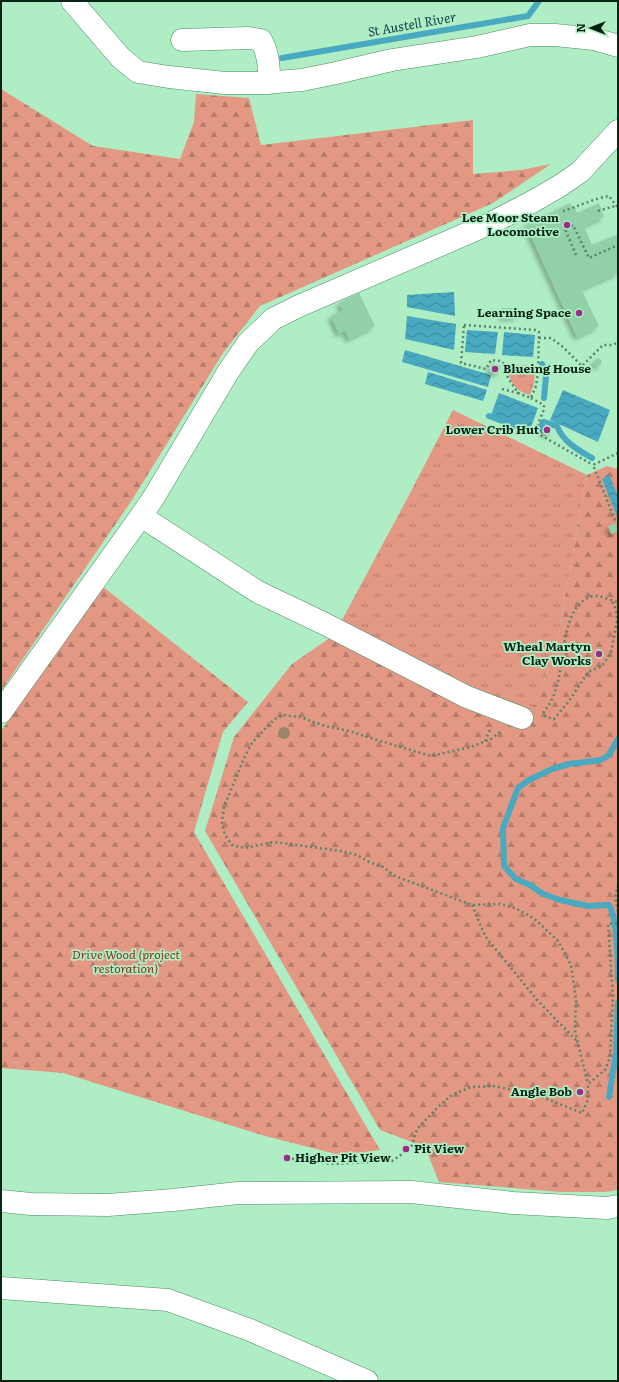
<svg xmlns="http://www.w3.org/2000/svg" width="619" height="1382" viewBox="0 0 619 1382" font-family="Literata,serif">
	<style>
		.grass { fill: url(#grass-tufts) }
		.forest { fill: url(#forest-firs) }
		.water { fill: url(#water-waves) }
		.lines { fill: none; stroke-linecap: round; stroke-linejoin: round }
		.stream { stroke: #48a9c0; stroke-width: 6 }
		.building { fill: #92d0a8; filter: url(#shadow) }
		.minor-casing { stroke: #4e8a65; stroke-width: 23 }
		.path { stroke: #588468; stroke-width: 2.5; stroke-dasharray: 2 3; stroke-linecap: butt }
		.minor { stroke: #fff; stroke-width: 22 }
		.tree { fill: #9b8768 }
		.poi-dot { fill: #9c2b89; stroke: #afeec5; stroke-width: 1.5 }
		.labels { text-anchor: middle; stroke-width: 3.5; stroke-linejoin: round; paint-order: stroke }
		.poi-label { font-size: 12px; font-weight: bold; fill: #092314; stroke: #afeec5; text-anchor: end }
		.park-label { font-size: 12px; font-style: italic; fill: #8a321b; stroke: #afeec5 }
		.water-label { font-size: 13px; font-style: italic; fill: #17424c; stroke: #afeec5 }
	</style>
	<defs>
		<pattern id="grass-tufts" width="24" height="20" patternUnits="userSpaceOnUse"><rect width="24" height="20" fill="#e39884"/><path d="M3 7l-1-3M5 7V3M7 7l1-3M15 17l-1-3M17 17v-4M19 17l1-3" fill="none" stroke="#b67c6b"/></pattern>
		<pattern id="forest-firs" width="22" height="20" patternUnits="userSpaceOnUse"><rect width="22" height="20" fill="#e39884"/><path d="M5 1l3.5 6h-7zM16 11l3.5 6h-7z" fill="#b67c6b"/></pattern>
		<pattern id="water-waves" width="16" height="10" patternUnits="userSpaceOnUse"><rect width="16" height="10" fill="#48a9c0"/><path d="M0 5q4-4 8 0t8 0" fill="none" stroke="#3a899b"/></pattern>
		<filter id="shadow"><feDropShadow dx="-3.5" dy="3.5" stdDeviation="2" flood-color="#0004"/></filter>
	</defs>
	<rect width="100%" height="100%" fill="#afeec5"/>
	<path class="grass" d="M507,364L534,366C536,376 534,386 530,395C527,394 523,393 520,391C512,386 507,374 507,364Z
		M453,410L587,475L558,636L542,688L531,713L334,635L408,497Z"/>
	<path class="forest" d="M1,89L93,146L180,159L194,122L196,94L249,98L261,145L473,120V174L521,170L551,164L493,203L260,306L223,353L132,500L1,691Z
		M607,466L618,469V1190L606,1192H560L439,1182L425,1147L380,1130L205,831L234,737L292,664L334,635L531,712L542,688L558,636L587,475Z
		M102,586L248,702L223,732L194,832L380,1150L340,1155L265,1136L63,1073L1,1068V731Z"/>
	<path class="water" d="M454,292L455,316L407,307V295Z
		M407,316L456,324L454,350L405,339Z
		M467,330L498,332L495,354L465,352Z
		M504,332L535,335L533,357L502,355Z
		M405,350L491,375L488,387L402,362Z
		M428,372L487,390L483,401L425,384Z
		M563,390L610,410L598,442L550,420Z
		M499,393L538,408L530,430L491,415Z
		M609,474L618,497V519L602,479L605,478V476Z"/>
	<g class="lines">
		<path class="stream" d="M282,58L528,16L539,1
			M542,364L546,376L544,398
			M489,416L529,431
			M540,431L543,422L557,426C563,442 578,450 592,458
			M618,739L609,755L601,760L569,764L552,769L529,780L518,788L503,828L504,866L516,879L530,885L543,894L560,900L588,906L609,905C618,920 618,961 618,980
			M609,1097L616,1053L618,1003"/>
	</g>
	<path class="building" d="M570,203L573,208L575,207L577,213L599,203L604,217L584,226L592,245L618,234V273L581,289L599,326L577,337L526,225Z
		M359,293L375,326L349,339L345,331L339,334L331,316L343,310L339,303Z
		M502,308H518L517,317H502Z
		M594.5 362a3.5 3.5 0 1 1 7 0a3.5 3.5 0 1 1-7 0Z
		M492,363L501,366L498,374L489,371Z
		M545,424L552,427L549,435L542,432Z
		M615,523L618,531L611,534L608,526Z"/>
	<g class="lines">
		<defs>
			<path id="minor" d="M72,1L120,57L138,72L169,77L225,83H264L302,80L336,73L392,60L477,47L530,35H555L594,39L618,46
				M182,40L249,38L261,40C269,54 269,67 269,83
				M1,712L141,516
				M522,718L467,697L325,624L258,592L141,516L154,497L228,372L248,343L273,319L299,306L489,224L530,203L558,187L580,172L618,131
				M1,1201L31,1204L108,1205L173,1200L238,1193L411,1192L513,1203L607,1208L618,1206
				M1,1288L168,1300L250,1330L367,1381"/>
		</defs>
		<use href="#minor" class="minor-casing"/>
		<path class="path" d="M563,211C577,207 595,198 609,196L618,208
			M598,211L618,205
			M576,255L565,229L573,225L589,258L618,245
			M464,325L536,330L539,332L538,373L536,386L531,398L518,393L505,373L504,364L501,361L491,360L486,369L461,363Z
			M539,338H551L563,347L582,366L603,345H613L618,342
			M502,389L518,393
			M531,398L544,405V409L535,432L593,465
			M618,453L593,465L615,520L618,519
			M543,713C548,707 552,700 555,692C565,667 560,602 594,596C602,595 610,601 618,602
			M544,716L554,719L569,701L588,672L602,666L611,652L617,621L616,610L612,601
			M500,732L491,739L471,747L431,756L377,740L349,731L325,726L300,717L283,715L275,719L264,730L252,743L244,758L224,807L222,822L225,835L232,845L245,848L274,842L341,851L357,855L369,862L383,867L395,876L472,905L500,904L512,907L525,913L537,921L558,941L571,965L576,999L575,1031L588,1084
			M485,741L490,730
			M618,885L615,897L618,912
			M472,905L485,936L538,1001L577,1041
			M287,1158L331,1164L392,1161L411,1148L417,1129L441,1104L452,1095L471,1087L494,1086L537,1095L582,1113L588,1100V1084L605,1070L610,1057L613,996L608,924L618,923"/>
		<use href="#minor" class="minor"/>
	</g>
	<circle class="tree" cx="284" cy="733" r="6"/>
	<g class="poi-dot">
		<circle cx="567" cy="225" r="4"/>
		<circle cx="579" cy="313" r="4"/>
		<circle cx="495" cy="369" r="4"/>
		<circle cx="547" cy="430" r="4"/>
		<circle cx="599" cy="654" r="4"/>
		<circle cx="580" cy="1092" r="4"/>
		<circle cx="406" cy="1149" r="4"/>
		<circle cx="287" cy="1158" r="4"/>
	</g>
	<g class="labels">
		<g class="poi-label">
			<text x="559" y="222">Lee Moor Steam<tspan x="559" dy="14">Locomotive</tspan></text>
			<text x="571" y="317">Learning Space</text>
			<text x="503" y="373" text-anchor="start">Blueing House</text>
			<text x="539" y="434">Lower Crib Hut</text>
			<text x="591" y="651">Wheal Martyn<tspan x="591" dy="14">Clay Works</tspan></text>
			<text x="572" y="1096">Angle Bob</text>
			<text x="414" y="1153" text-anchor="start">Pit View</text>
			<text x="295" y="1162" text-anchor="start">Higher Pit View</text>
		</g>
		<g class="park-label">
			<text x="126" y="959">Drive Wood (project<tspan x="126" dy="14">restoration)</tspan></text>
		</g>
		<g class="water-label">
			<text transform="translate(412 24) rotate(-10)" y="5">St Austell River</text>
		</g>
	</g>
	<rect width="619" height="1382" fill="none" stroke="#092314" stroke-width="4"/>
	<g transform="translate(591 28) rotate(270)" stroke="#afeec5" stroke-width="3" paint-order="stroke">
	<path d="M0-3L7 15L0 10L-7 15Z" fill="#092314"/>
	<text y="-6" font-size="11" font-weight="bold" text-anchor="middle" fill="#092314">N</text>
	</g>
</svg>
